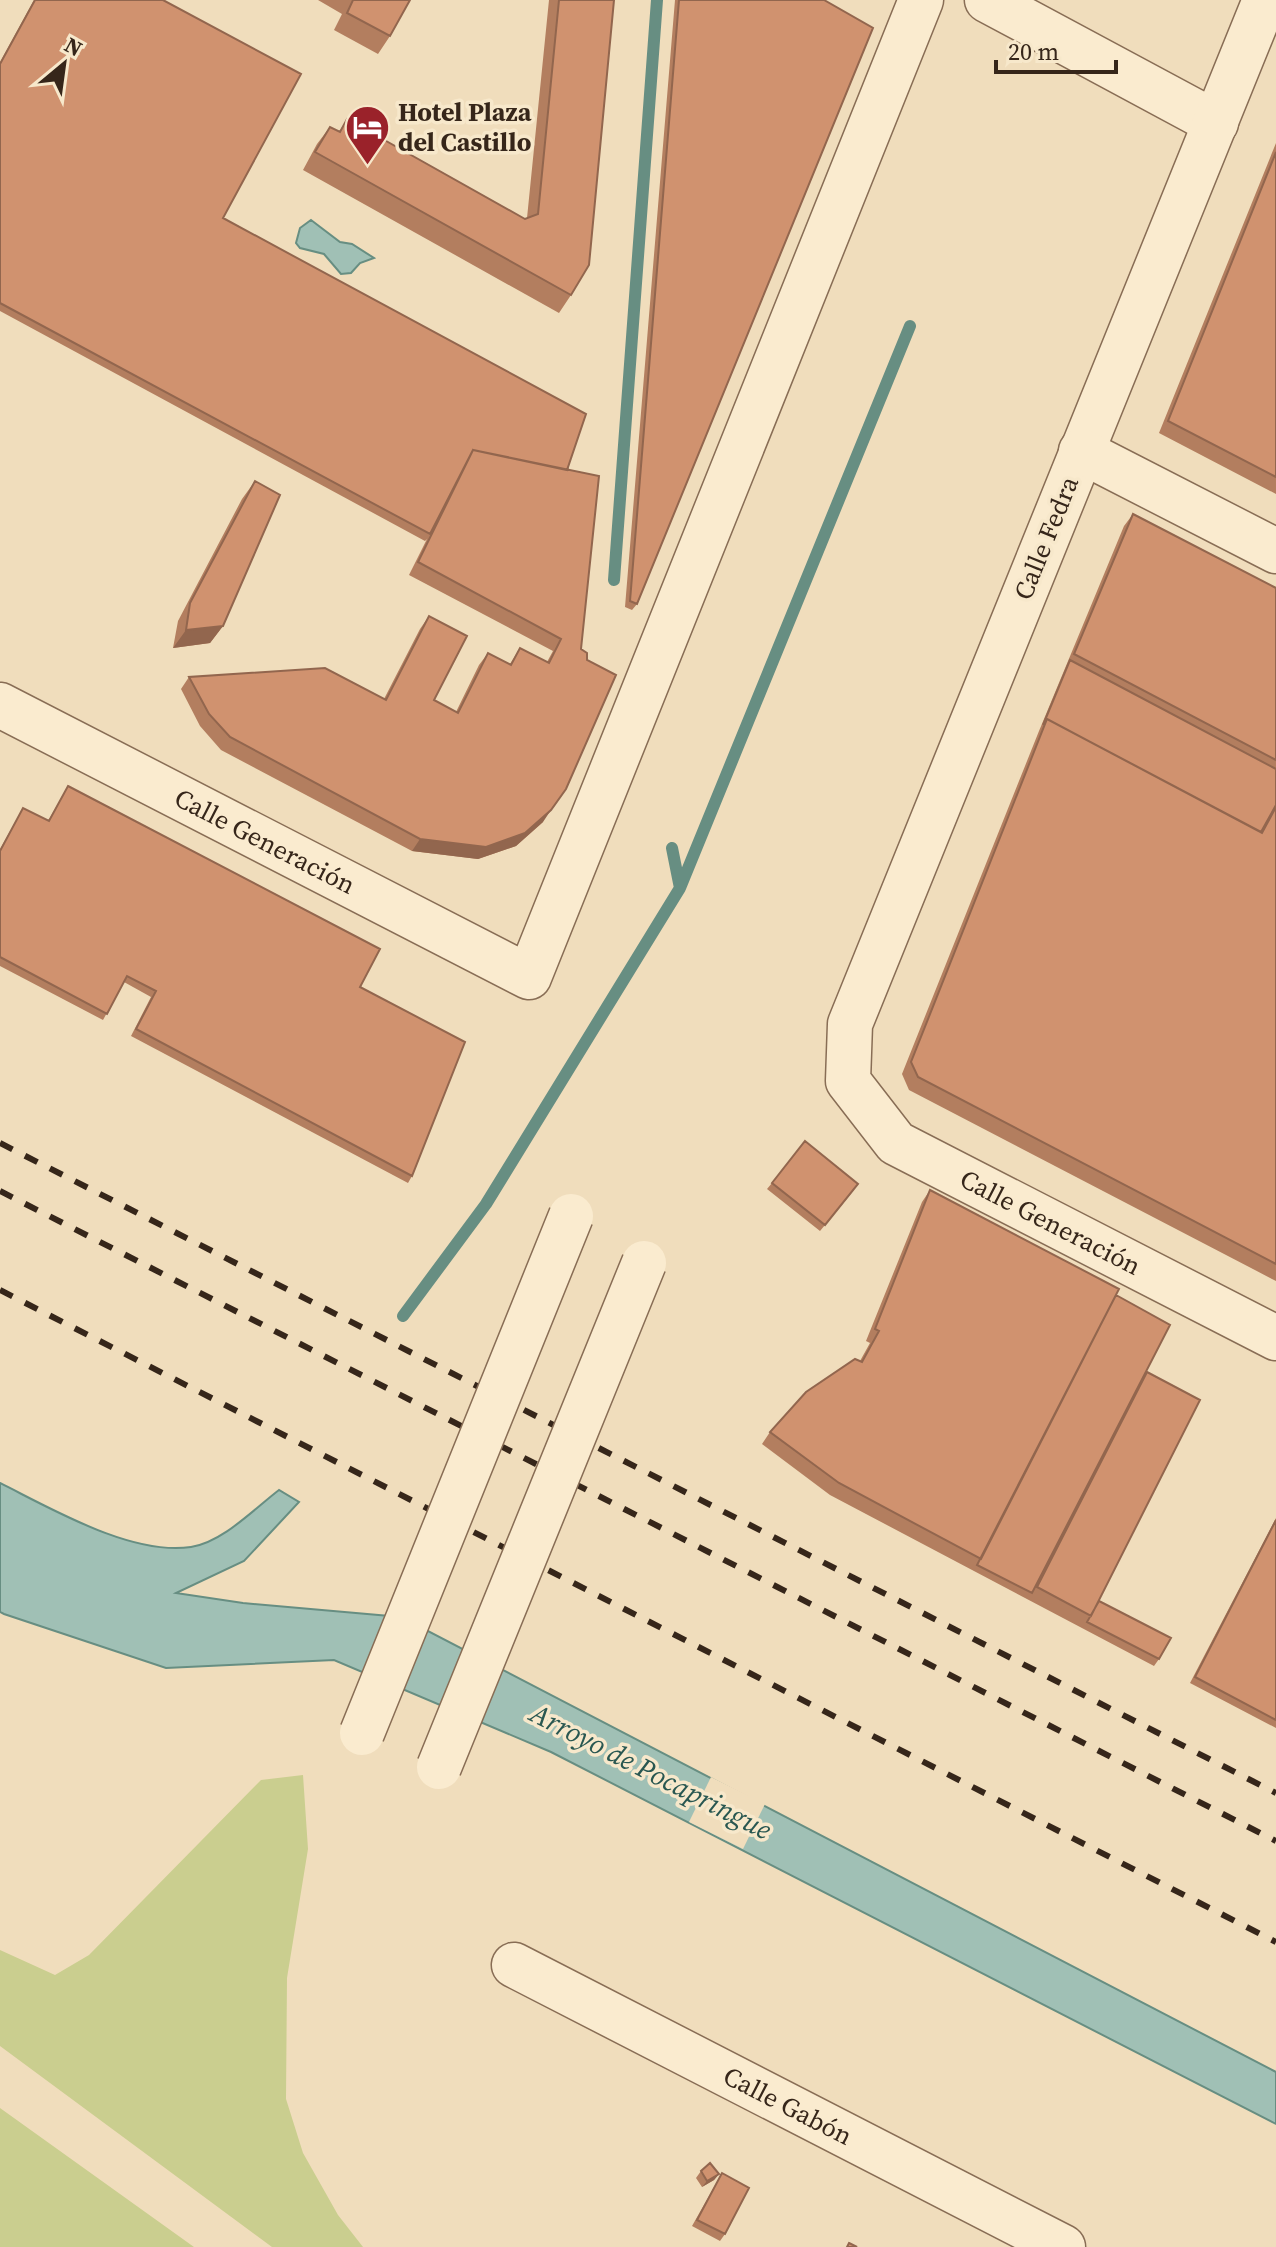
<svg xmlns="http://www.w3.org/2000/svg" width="1276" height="2247" viewBox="0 0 1276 2247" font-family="'Source Serif 4',serif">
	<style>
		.green { fill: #cace8f }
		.water { fill: #a0c0b5; stroke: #678e82; stroke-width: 2 }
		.pier { fill: #f0ddbc }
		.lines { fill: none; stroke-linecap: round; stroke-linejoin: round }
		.stream { stroke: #678e82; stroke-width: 12 }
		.minor-casing { stroke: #886d55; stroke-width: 47 }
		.minor { stroke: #faebcf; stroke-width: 44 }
		.rail { stroke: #36261a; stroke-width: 6; stroke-dasharray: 14 14; stroke-linecap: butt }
		.minor-bridge-casing { stroke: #886d55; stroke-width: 47; stroke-linecap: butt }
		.minor-bridge { stroke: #faebcf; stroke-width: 44 }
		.wall { fill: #b37e5f }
		.shaded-wall { fill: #92664e }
		.building { fill: #d0926f; stroke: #92664e; stroke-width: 2 }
		.labels { text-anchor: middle; stroke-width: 7; stroke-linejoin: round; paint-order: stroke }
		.poi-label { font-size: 26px; font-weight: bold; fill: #36261a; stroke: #f7e8cb; text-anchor: start }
		.street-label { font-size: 26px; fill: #36261a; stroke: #f7e8cb }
		.water-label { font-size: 28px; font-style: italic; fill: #295751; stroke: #f7e8cb }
	</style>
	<rect width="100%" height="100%" fill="#f0ddbc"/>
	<path class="green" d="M303,1775L308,1849L287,1978L286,2099L303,2153L338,2215L363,2247H272L0,2046V1950L55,1975L89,1955L261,1780Z
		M0,2108L194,2247H0Z"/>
	<path class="water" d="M311,220L340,242L352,244L374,258L360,263L351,273L341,274L324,254L300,248L296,243L300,228Z
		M0,1483C52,1509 132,1556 191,1547C223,1542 254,1509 279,1490L299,1502L244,1561L176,1593L243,1603L401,1617L1276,2072V2124L551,1752L334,1660L166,1668L4,1614L0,1612Z"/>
	<path class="pier" d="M711,1777L765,1804L743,1849L689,1822Z"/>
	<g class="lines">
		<path class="stream" d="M614,580L657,0
			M680,888L910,326
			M403,1316L486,1204L680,888L672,848"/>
		<defs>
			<g id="minor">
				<path d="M987,0L1216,123"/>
				<path id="s1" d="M1265,0L850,1024L848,1081L896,1143L1276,1338"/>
				<path d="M1081,451L1276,551"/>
				<path id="s2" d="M0,705L529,977L921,0"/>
				<path id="s3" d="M514,1965L1063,2247"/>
			</g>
		</defs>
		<use href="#minor" class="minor-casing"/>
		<use href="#minor" class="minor"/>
		<path class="rail" d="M0,1143L1276,1793
			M0,1191L1276,1841
			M0,1290L1276,1942"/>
		<defs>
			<path id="minor-bridge" d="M362,1733L571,1216
				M439,1767L644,1263"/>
		</defs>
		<use href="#minor-bridge" class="minor-bridge-casing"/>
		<use href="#minor-bridge" class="minor-bridge"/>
	</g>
	<path class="wall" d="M34,0H163L223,218L567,470L599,476L543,822L516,846L478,859L412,851L221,750L200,726L181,689L189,677L384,699L420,629L429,616L434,700L456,712L479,665L488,653L510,664L520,648L547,662L553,651L409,575L427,539L425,541L0,311V62Z
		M318,0H410L390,36L378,54L334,30L342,14Z
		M549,0H614L571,295L559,313L303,170L317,144L330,127L339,132L347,119L525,219L527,218Z
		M675,0H824L637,604L632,610L625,607Z
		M1276,143V494L1159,433Z
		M255,481L223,626L210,643L173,648L178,621L242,499Z
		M1133,514L1276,588V1281L909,1090L902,1074L1039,731L1124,526Z
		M68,786L360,987L412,1176L408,1183L131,1036L151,997L124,982L103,1020L0,966V849L23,808L48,821Z
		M772,1183L854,1190L820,1231L767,1189Z
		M930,1190L1116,1295L1144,1376L1099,1601L1159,1659L1154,1666L830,1495L762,1444L770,1432L860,1361L870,1343L866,1341L922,1202Z
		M1276,1518V1728L1190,1683Z
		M701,2171L719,2174L714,2180L702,2187L696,2178Z
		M722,2173L725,2234L720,2241L692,2226Z"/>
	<path class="shaded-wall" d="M223,626L210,643L173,648L186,630Z
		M551,810L543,822L516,846L478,859L412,851L420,839Z
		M719,2174L714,2180L702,2187L707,2181Z"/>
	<path class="building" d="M35,0H163L301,74L223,218L586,414L567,470L473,450L430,534L0,303V64Z
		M353,0H410L390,36L347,13Z
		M559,0H614L589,265L571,295L315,152L330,127L340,132L347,119L525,219L538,214Z
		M679,0H824L873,28L637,604L630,601Z
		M1276,152V477L1168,421Z
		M473,450L599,476L581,649L587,653V660L616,675L566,789L551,810L525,833L486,847L420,839L230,737L209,714L189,677L325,668L386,700L429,616L467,636L434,700L458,713L488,653L511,665L520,648L549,663L561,639L418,562Z
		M255,481L280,495L223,626L186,630L190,603Z
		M1133,514L1276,588V760L1074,654Z
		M1070,660L1276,769V805L1261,832L1047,719L1043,725Z
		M1047,719L1262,833L1276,807V1264L918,1077L911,1062Z
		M68,786L380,949L360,987L465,1042L412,1176L136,1029L156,991L127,976L107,1014L0,957V851L23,808L49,821Z
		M805,1141L858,1184L825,1225L772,1183Z
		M930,1190L1119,1289L981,1559L839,1483L770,1432L806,1392L855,1359L862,1362L879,1331L875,1329Z
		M1116,1295L1170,1325L1032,1593L977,1565Z
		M1147,1372L1200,1400L1091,1616L1037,1587Z
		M1276,1520V1720L1195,1677Z
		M1099,1601L1171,1638L1159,1659L1087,1622Z
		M710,2163L719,2174L707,2181L701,2171Z
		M722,2173L749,2188L725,2234L697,2220Z
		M849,2243L857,2247H847Z"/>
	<defs>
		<symbol id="hotel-pin" viewBox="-11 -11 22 30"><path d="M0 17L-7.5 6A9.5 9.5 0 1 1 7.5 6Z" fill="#9a222a" stroke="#f7e8cb"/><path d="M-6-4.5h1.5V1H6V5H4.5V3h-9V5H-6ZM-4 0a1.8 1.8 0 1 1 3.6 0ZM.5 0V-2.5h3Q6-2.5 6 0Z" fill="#fff"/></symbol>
	</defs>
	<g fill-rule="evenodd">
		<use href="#hotel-pin" x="342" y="102" width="51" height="69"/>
	</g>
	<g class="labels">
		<g class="poi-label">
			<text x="398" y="121">Hotel Plaza<tspan x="398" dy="30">del Castillo</tspan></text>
		</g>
		<g class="street-label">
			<text transform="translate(1046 538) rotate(-68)" y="9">Calle Fedra</text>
			<text dy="9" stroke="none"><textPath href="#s2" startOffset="298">Calle Generación</textPath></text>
			<text dy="9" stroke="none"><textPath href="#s1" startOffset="1414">Calle Generación</textPath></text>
			<text dy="9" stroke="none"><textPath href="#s3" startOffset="308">Calle Gabón</textPath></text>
		</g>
		<g class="water-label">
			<text transform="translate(651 1771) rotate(27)" y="10">Arroyo de Pocapringue</text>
		</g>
	</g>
	<g transform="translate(64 64) rotate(29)" stroke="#f7e8cb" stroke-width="6" paint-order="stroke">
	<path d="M0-6L14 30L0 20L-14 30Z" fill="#36261a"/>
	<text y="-12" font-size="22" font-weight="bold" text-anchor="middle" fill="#36261a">N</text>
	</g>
	<path d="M996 60v12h120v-12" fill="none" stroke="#36261a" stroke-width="4"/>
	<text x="1008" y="60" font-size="24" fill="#36261a" stroke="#f7e8cb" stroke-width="6" paint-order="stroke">20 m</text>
</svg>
